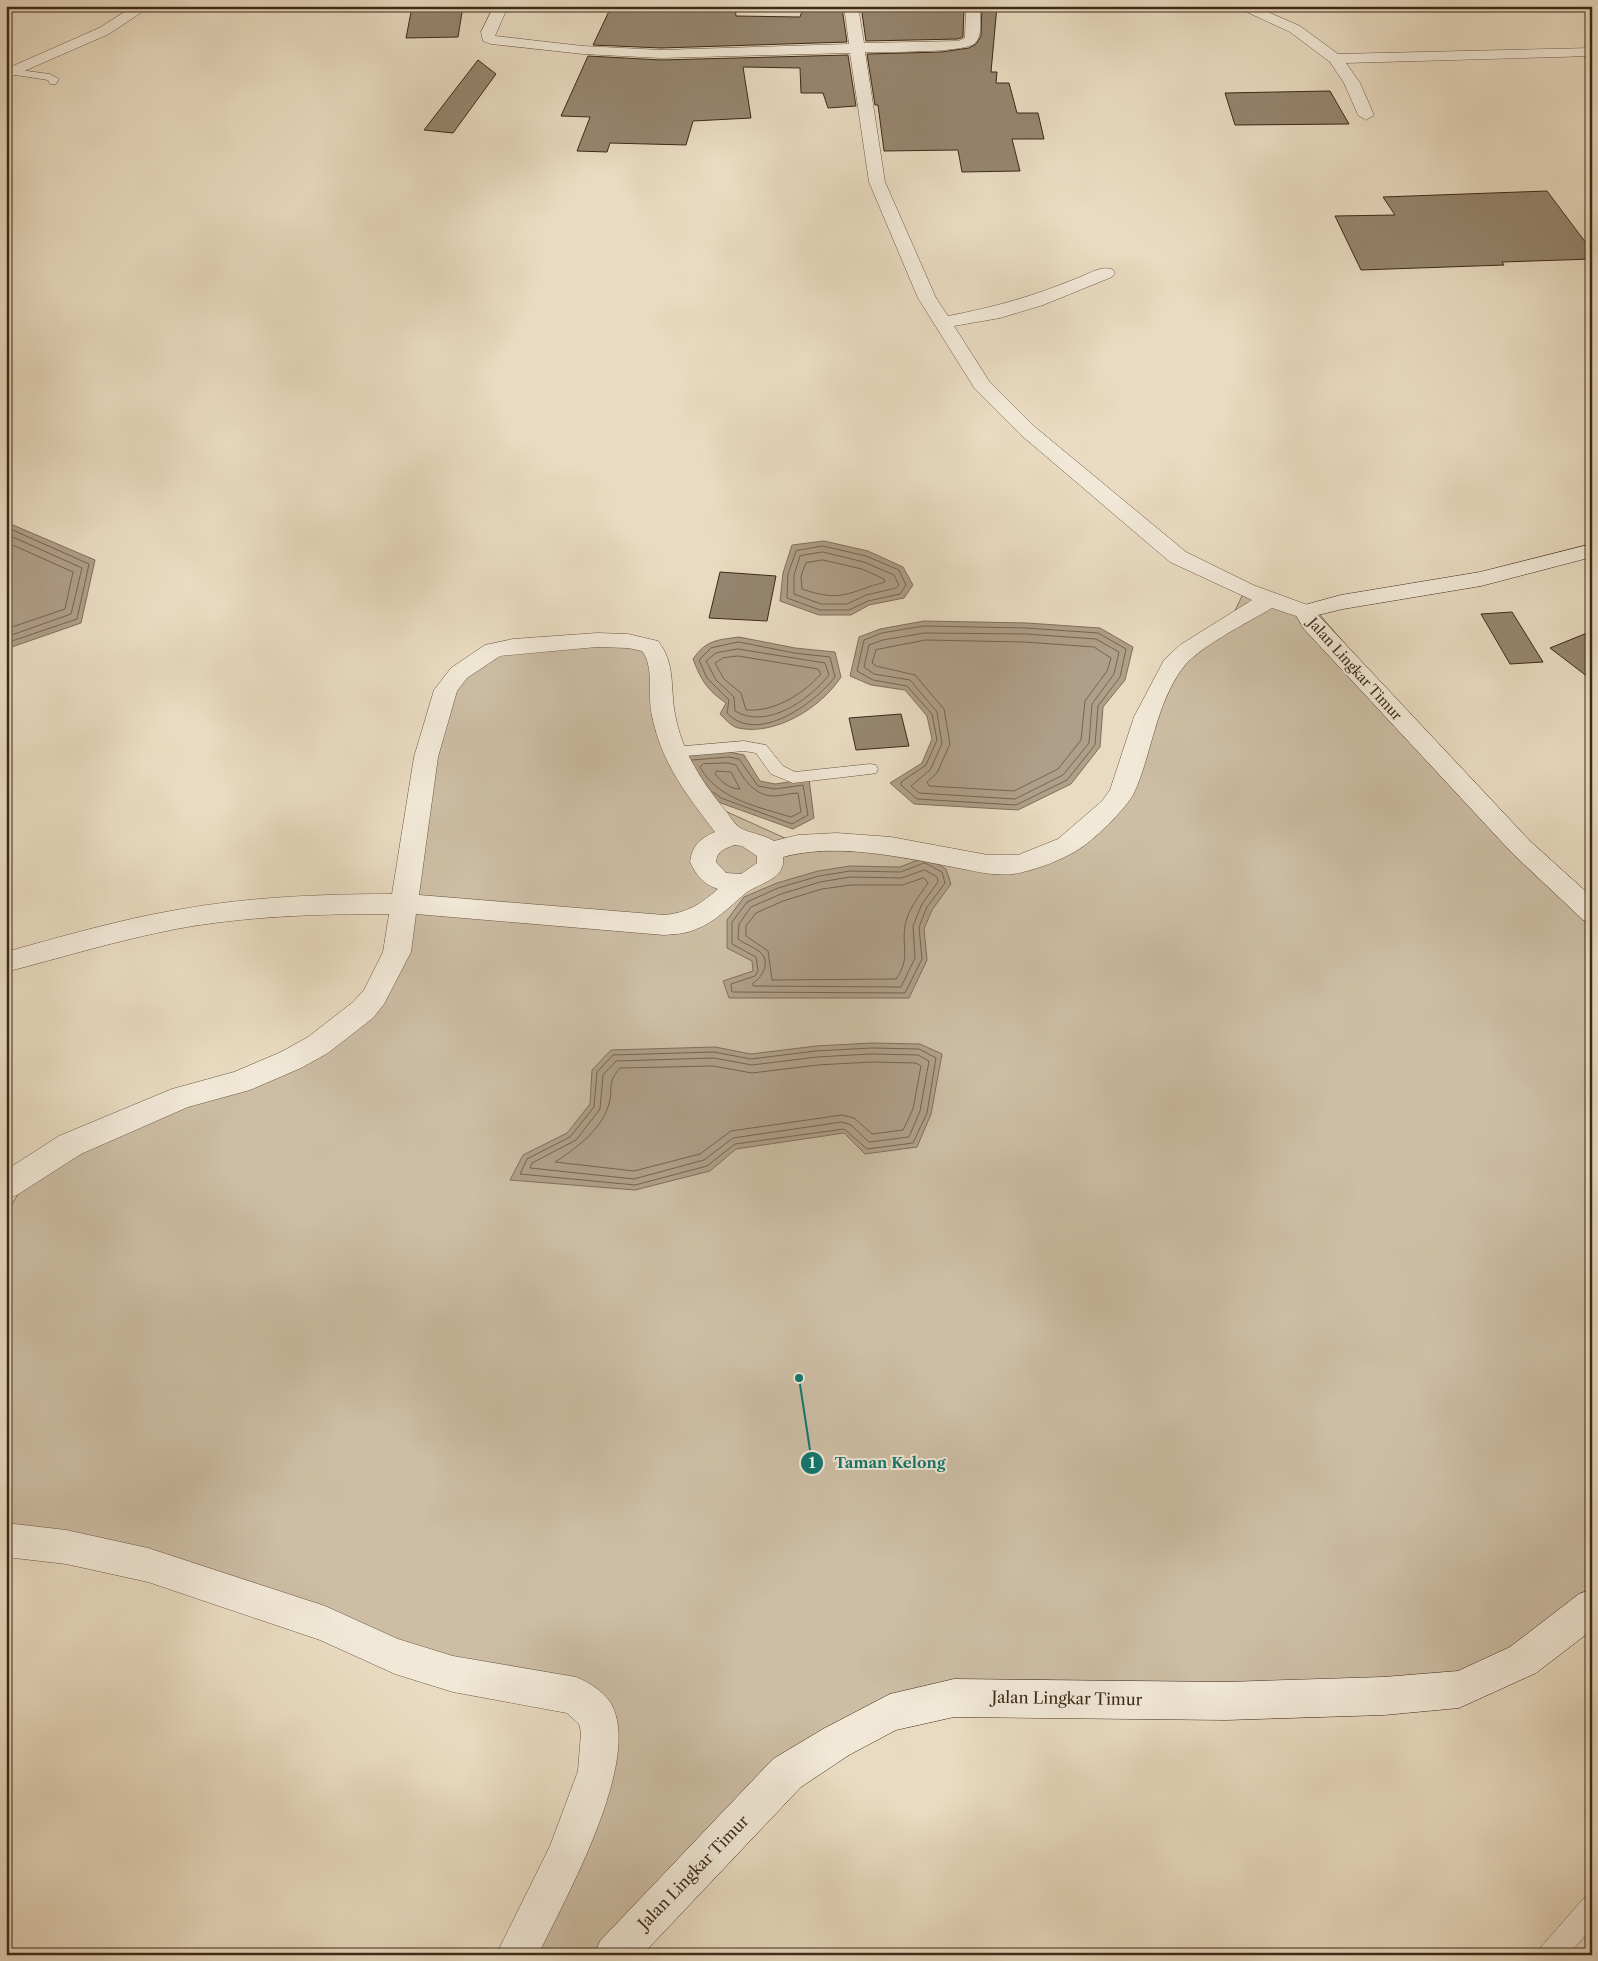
<svg xmlns="http://www.w3.org/2000/svg" width="1598" height="1961" viewBox="0 0 1598 1961" font-family="'Libre Caslon Text',serif">
	<style>
		.green { fill: #ccbda4; stroke: #84735e }
		.water { fill: #af9e88; stroke: #816f5c }
		.lines { fill: none; stroke-linecap: round; stroke-linejoin: round }
		.shore { stroke: #766450; stroke-width: 1 }
		.building { fill: #968670; stroke: #3d2919 }
		.service-casing { stroke: #685643; stroke-width: 1 }
		.minor-casing { stroke: #685643; stroke-width: 1 }
		.secondary-casing { stroke: #3d2919; stroke-width: 1 }
		.service { fill: #f1e8d7; fill-rule: evenodd }
		.minor { fill: #f1e8d7; fill-rule: evenodd }
		.secondary { fill: #f1e8d7; fill-rule: evenodd }
		.labels { text-anchor: middle; stroke-width: 4; stroke-linejoin: round; paint-order: stroke }
		.street-label { font-size: 14px; fill: #3d2919; stroke: #f1e8d7 }
		.near-street-label { font-size: 16px; fill: #3d2919; stroke: #f1e8d7 }
		.leader { fill: none; stroke: #0f766e; stroke-width: 2 }
		.callout-dot { fill: #0f766e; stroke: #f1e8d7; stroke-width: 2 }
		.mark-label { font-size: 15px; text-anchor: middle; font-weight: bold; fill: #fff }
		.callout-label { font-size: 15px; text-anchor: middle; font-weight: bold; fill: #0f766e; stroke: #f1e8d7; stroke-width: 4; stroke-linejoin: round; paint-order: stroke }
	</style>
	<rect width="100%" height="100%" fill="#e9dbc1"/>
	<filter id="stains"><feTurbulence type="fractalNoise" baseFrequency=".004" numOctaves="4"/><feColorMatrix values="0 0 0 0 .2 0 0 0 0 .09 0 0 0 0 .02 0 0 0 .5 -.17"/></filter>
	<radialGradient id="worn" r=".72"><stop offset=".6" stop-color="#630" stop-opacity="0"/><stop offset="1" stop-color="#630" stop-opacity=".3"/></radialGradient>
	<path class="green" d="M1245,590L1314,608L1521,847L1592,913V1606L1459,1689L890,1713L787,1773L614,1955H516L566,1856L596,1714L228,1590L6,1542V1214L35,1166L318,1045L389,969L446,690L513,646L597,640L656,654L663,714L703,801L798,844L1020,864L1091,825L1122,792L1188,650L1228,625Z"/>
	<path class="water" d="M6,522L95,560L81,623L6,649Z
		M824,541L868,551L903,567L913,585L904,598L869,605L851,615H819L780,601L783,573L792,545Z
		M924,621L1027,623L1100,628L1133,647L1125,680L1103,707L1100,747L1071,784L1018,810L914,804L890,783L922,763L932,739L927,716L905,690L871,685L850,676L859,637L880,629Z
		M739,637L795,648L835,652L841,677C821,708 775,736 738,728C732,727 725,719 720,714L726,703C707,690 701,680 693,659C706,640 717,640 739,637Z
		M729,752L744,755L760,781L775,784L809,779L814,818L793,829L718,802L685,754Z
		M926,857L946,869L951,884L932,910L924,929L927,960L909,998H729L723,981L753,971L752,961L727,948V920L744,897L777,883L818,871L850,866L900,867Z
		M872,1043L920,1044L942,1054L931,1114L917,1147L865,1154L844,1133L736,1149L710,1171L635,1190L510,1180L523,1155L567,1133L590,1104L592,1070L611,1050L715,1047L751,1054L816,1046Z"/>
	<g class="lines">
		<path class="shore" d="M6,527L89,564L77,619L6,643
			M6,534L82,568L71,614L6,637
			M6,542L73,572L65,609L6,629
			M823,546L866,556L899,570L906,585L900,594L868,601L849,610H820L787,598L788,574L796,551Z
			M823,552L864,562L894,575L899,585L896,588L866,595L847,604H821L794,594V575L800,556Z
			M823,560L862,569L884,579L885,582C848,592 842,603 802,589L801,576L806,563Z
			M924,626L1026,628L1098,633L1126,649L1120,677L1098,706L1095,745L1067,780L1016,805L917,799L901,785V782L926,765L937,740L932,714L907,686L873,680L857,671L864,640L882,633Z
			M925,633L1026,634L1096,639L1119,652L1114,674L1092,704L1089,743L1063,775L1015,799L919,793L911,786L930,770L942,744L937,712L910,680L874,674L864,667L869,645L883,640Z
			M926,640L1025,642L1094,647L1111,658L1107,671L1085,701L1081,740L1058,769L1014,791L929,786L927,782L937,773L950,744L944,709L915,675L876,666L872,663L876,650Z
			M739,642L794,653L830,657L835,677C814,704 757,745 727,713L729,700L707,678L699,660L711,648Z
			M738,649L825,663L829,675C809,700 767,730 735,711L734,697L716,680L706,661L716,653Z
			M738,656L818,669L821,674C802,695 774,712 746,710L741,693L724,679L715,663L723,658Z
			M692,760L729,757L739,759L758,786L775,789L803,785L808,815L792,824L721,798L713,792
			M728,763L736,765C744,780 755,796 774,796C782,796 790,793 798,793L801,812L791,817C758,807 717,799 700,767L703,764Z
			M717,771L731,772L740,789C729,789 722,782 715,774Z
			M925,863L942,872L945,883L927,907L919,927L922,959L905,993L732,992L731,984L755,976L758,971L756,957L732,944V922L747,902L778,888L819,876L850,871L900,872Z
			M925,870L937,877L938,882L922,904L913,926L915,958L901,987L753,986V983C763,977 771,961 760,952C753,946 744,944 738,939L739,924L751,907L781,894L820,882L850,877L901,878Z
			M924,878L928,883C920,895 910,907 906,921C900,944 912,957 896,979L772,980L768,951L746,936V926L756,913L783,901L822,889L851,885H902Z
			M872,1048L919,1049L936,1058L927,1113L913,1143L867,1149L844,1129L735,1144L707,1166L635,1185L520,1174L527,1159L570,1137L594,1107L597,1072L613,1055L714,1052L751,1059L816,1051Z
			M872,1054L918,1055L929,1061L920,1111L909,1137L869,1142L851,1125L842,1122L733,1138L704,1160L634,1179L530,1168L532,1163L576,1140L600,1109L603,1075L616,1061L714,1058L752,1065L817,1057Z
			M872,1062L916,1063L921,1066L913,1109L903,1130L872,1134L854,1118L842,1115L731,1131L700,1154L634,1171L555,1162C575,1149 600,1131 608,1107C614,1090 606,1083 620,1068L713,1066L752,1073L818,1065Z"/>
	</g>
	<path class="building" d="M448,6H463L458,37L406,38L412,7Z
		M735,6L736,16L800,17L804,6L842,8L847,42L661,48L593,45L611,7Z
		M861,6H964L963,37L958,39L866,41Z
		M982,6H997L991,72H997L996,83H1009L1017,113H1038L1044,139H1012L1020,171L962,172L958,150L884,151L878,105H875L867,54L941,52L969,48L976,44L981,36Z
		M848,55L856,106L828,108L823,93H801L800,68L743,67L751,118L693,121L686,145L610,143L607,152L577,151L590,117L561,116L588,56L661,60Z
		M478,60L496,74L453,133L424,130Z
		M1330,91L1349,124L1235,125L1225,93Z
		M1547,191L1592,251V259L1502,262L1504,265L1361,270L1335,216L1395,215L1383,197Z
		M720,572L776,576L767,621L709,618Z
		M1512,612L1543,662L1510,664L1481,614Z
		M1592,631V680L1550,648Z
		M901,714L909,746L856,750L849,718Z"/>
	<g class="lines">
		<defs>
			<path id="service" d="M12,69L50,74L59,79L56,84H50L48,80L9,74L7,72Z
				M744,741L766,745L783,766L795,772L870,764L876,765L878,769L876,773L870,774L793,783L771,774L756,753L744,751L674,757L669,756L666,752L669,748L674,747Z
				M1592,1895V1928L1568,1955H1538L1542,1946L1583,1899Z"/>
			<path id="minor" d="M134,6H151L109,34L6,79V69L99,28Z
				M494,6H508L495,36L583,46L661,50L849,44L844,6H858L864,43L958,41L965,38L966,6H980C980,17 983,36 975,43C966,53 884,52 865,52L885,182L936,298L948,316C996,307 1034,296 1080,277C1090,273 1101,266 1112,269L1115,273L1112,277L1043,305L1000,318L954,326L989,381L1035,427L1186,552L1253,585L1313,607L1316,612L1313,617L1305,619L1272,608C1249,622 1196,648 1182,669C1155,706 1152,754 1134,793C1126,809 1092,842 1076,851C1061,860 1040,868 1023,872C1000,879 971,870 948,866C895,856 836,843 783,857C786,879 760,883 747,892C730,906 716,922 694,930C685,934 674,934 664,935L416,914L411,952L384,1004L373,1018L328,1053L301,1068L250,1090L188,1107L81,1154L17,1195L6,1199V1170L59,1136L172,1089L234,1072L281,1052L308,1037L353,1002L364,990L383,952L389,914C319,914 246,916 176,929C119,940 63,957 6,972V952C63,936 119,920 176,910C247,897 321,894 392,894L414,757L434,690L451,668L485,645L513,639L597,633L628,634L658,641C676,664 670,688 675,714C682,752 701,780 724,809C729,814 733,823 739,827C747,833 763,834 774,841L798,835L837,833L891,837L988,855H1018L1058,839L1102,801L1110,790L1134,717L1164,660L1180,645L1252,600L1170,562L1021,435L975,389L918,298L869,182L850,53L661,58L583,54L491,44L483,41L481,32ZM597,647L628,648L642,651C655,668 647,696 652,716C662,764 686,794 715,832C700,838 692,846 690,862C697,876 703,884 718,889C701,904 687,913 664,915L419,895L438,757L457,691L467,678L500,656ZM734,845L742,846L757,856V863L741,874L726,873L716,862C717,851 724,849 734,845Z
				M1234,6H1254L1300,26L1338,54L1592,48V56L1346,63L1360,83L1374,115L1366,120L1358,115L1344,83L1330,62L1290,32Z
				M6,1523L66,1530L148,1548L325,1606L398,1639L453,1656L576,1677C588,1682 602,1690 610,1702C645,1757 564,1901 538,1955H496L550,1846L578,1771L581,1732L579,1724L567,1713L453,1692L395,1674L320,1640L148,1582L66,1564L6,1557Z"/>
			<path id="secondary" d="M1592,544V557L1481,586L1343,609L1318,615L1530,841L1592,897V923L1583,920L1512,853L1304,629L1294,612L1297,607L1341,595L1480,572Z
				M1592,1589V1630L1536,1673L1459,1708L1384,1715L1226,1720L954,1717L896,1730L849,1755L801,1787L642,1955H594L600,1941L773,1759L823,1729L890,1694L954,1679L1226,1682L1384,1677L1458,1671L1510,1647L1579,1594Z"/>
		</defs>
		<use href="#service" class="service-casing"/>
		<use href="#minor" class="minor-casing"/>
		<use href="#secondary" class="secondary-casing"/>
		<use href="#service" class="service"/>
		<use href="#minor" class="minor"/>
		<use href="#secondary" class="secondary"/>
	</g>
	<g class="labels">
		<g class="street-label">
			<text transform="translate(1355 669) rotate(48)" y="5">Jalan Lingkar Timur</text>
		</g>
		<g class="near-street-label">
			<text transform="translate(1067 1698) rotate(1)" y="6">Jalan Lingkar Timur</text>
			<text transform="translate(693 1872) rotate(-46)" y="6">Jalan Lingkar Timur</text>
		</g>
	</g>
	<path class="leader" d="M799 1378L812 1463"/>
	<g class="callout-dot">
		<circle cx="799" cy="1378" r="5"/>
		<circle cx="812" cy="1463" r="12"/>
	</g>
	<g class="mark-label">
		<text x="812" y="1468">1</text>
	</g>
	<g class="callout-label">
		<text x="890" y="1468">Taman Kelong</text>
	</g>
	<rect width="1598" height="1961" fill="none" stroke="#e9dbc1" stroke-width="25"/>
	<rect x="8" y="8" width="1583" height="1946" fill="none" stroke="#3d2919" stroke-width="2.5"/>
	<rect x="12" y="12" width="1573" height="1936" fill="none" stroke="#3d2919"/>
	<rect width="100%" height="100%" filter="url(#stains)"/>
	<rect width="100%" height="100%" fill="url(#worn)"/>
</svg>
